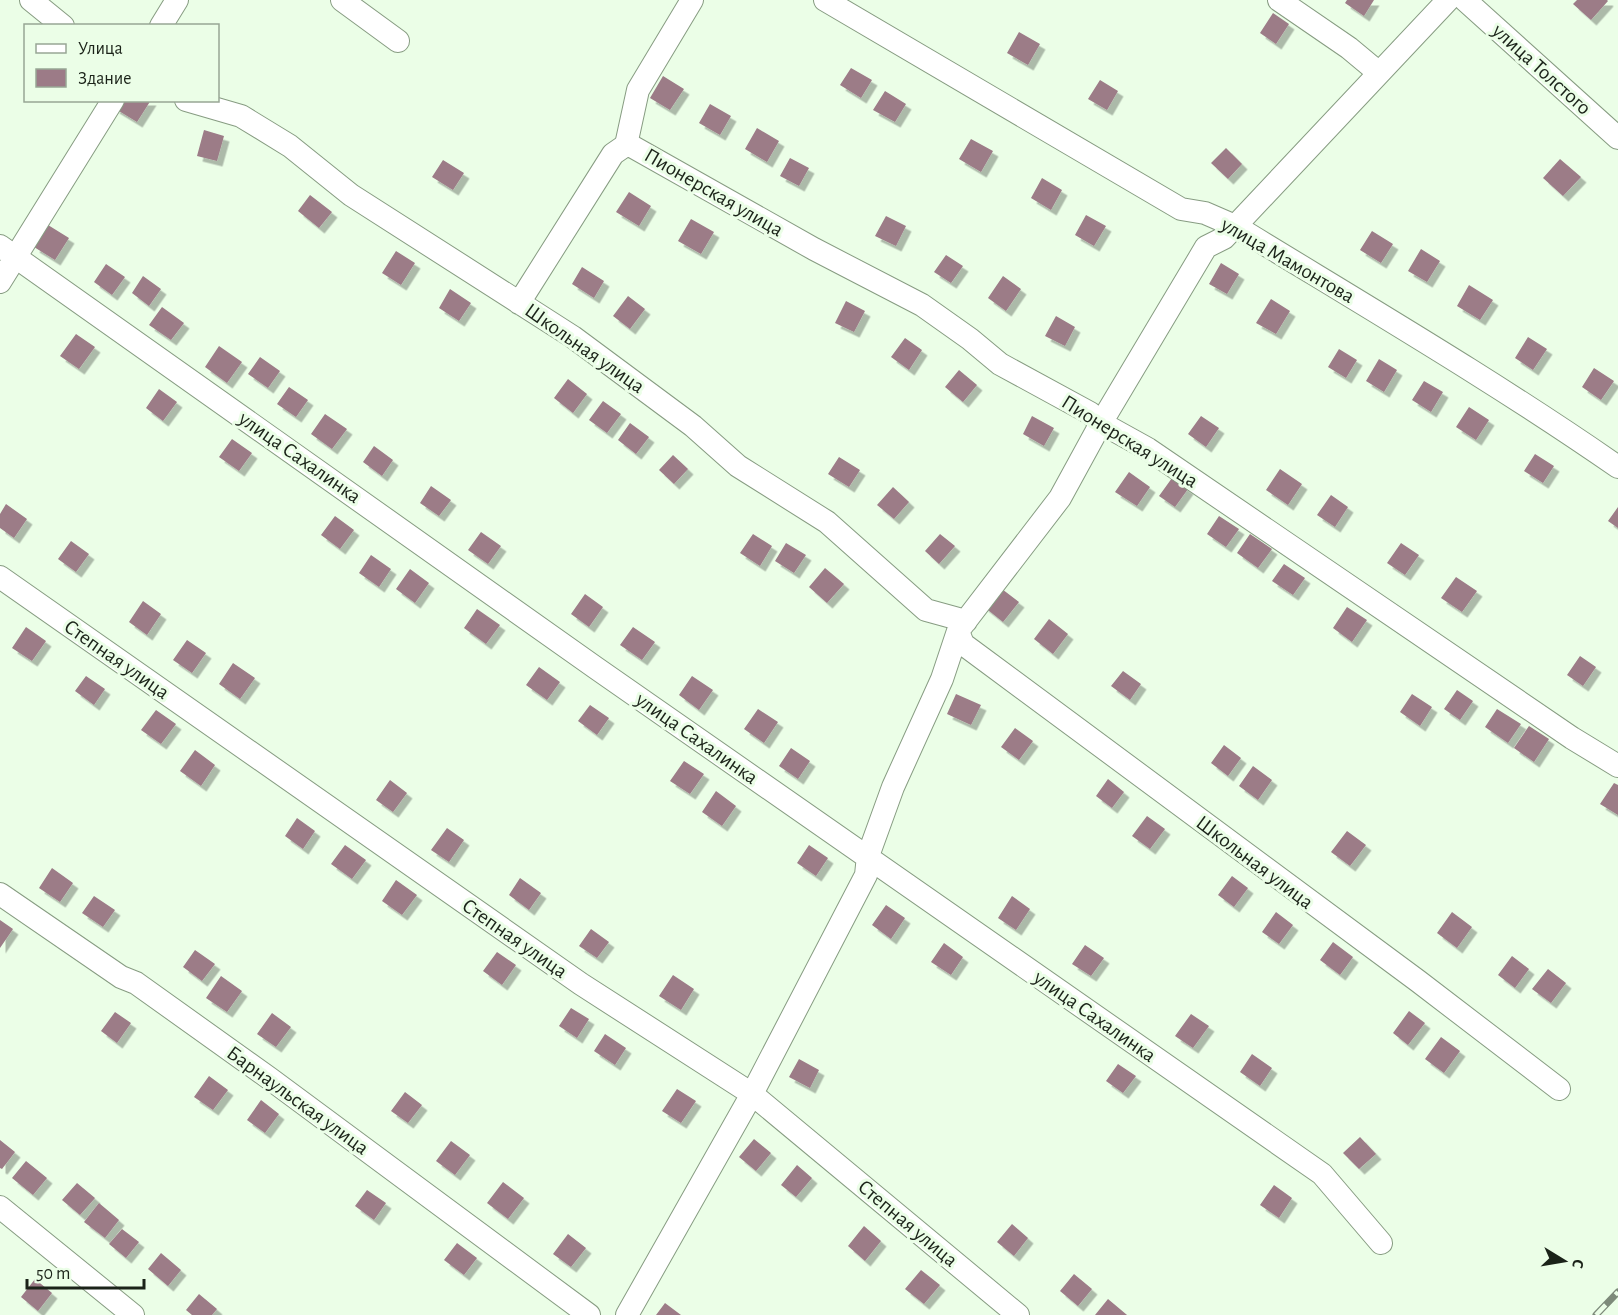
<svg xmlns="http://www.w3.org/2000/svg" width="1618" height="1315" viewBox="0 0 1618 1315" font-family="'Alegreya Sans',sans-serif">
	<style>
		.building { fill: #9c7b87; filter: url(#shadow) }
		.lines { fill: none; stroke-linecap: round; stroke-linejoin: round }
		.minor-casing { stroke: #879c82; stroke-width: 24 }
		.minor { stroke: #fff; stroke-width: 22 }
		.rail-casing { stroke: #7d8a7a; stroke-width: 7 }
		.rail { stroke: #ebfee7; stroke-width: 4.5; stroke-dasharray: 14; stroke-linecap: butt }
		.labels { text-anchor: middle; stroke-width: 6; stroke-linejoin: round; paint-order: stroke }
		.street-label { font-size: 21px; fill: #1b2319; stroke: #ebfee7 }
	</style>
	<defs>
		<filter id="shadow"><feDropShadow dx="5.5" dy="5.5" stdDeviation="0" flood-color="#0004"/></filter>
	</defs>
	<rect width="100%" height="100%" fill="#ebfee7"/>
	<path class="building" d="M1347,0H1374L1364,16L1345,3Z
		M1577,0H1607L1608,1L1591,20L1573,4Z
		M1273,13L1289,24L1276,44L1260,33Z
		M1019,32L1040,44L1028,65L1007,53Z
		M851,68L872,80L861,98L840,85Z
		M663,76L684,89L670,110L650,98Z
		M1100,80L1118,91L1107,110L1088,99Z
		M885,91L906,104L895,122L873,110Z
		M119,100H151L137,122L114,108Z
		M710,104L731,116L720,135L699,123Z
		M757,128L779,141L767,162L745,149Z
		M204,130L224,136L217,161L197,156Z
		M971,139L993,151L981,172L959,159Z
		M1226,148L1242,164L1228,179L1211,163Z
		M790,158L809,168L799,186L780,176Z
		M1560,159L1581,177L1563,196L1543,178Z
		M443,160L464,173L453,190L432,177Z
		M1042,178L1062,190L1051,210L1031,198Z
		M629,192L651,206L639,226L616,212Z
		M310,195L332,212L319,228L298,211Z
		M1086,215L1106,226L1094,246L1075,235Z
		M886,216L906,226L896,246L875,236Z
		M691,219L714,232L701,254L678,241Z
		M48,225L69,238L55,260L34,247Z
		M1372,231L1393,244L1381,263L1360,250Z
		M1421,249L1440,261L1427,282L1408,271Z
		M396,251L415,263L401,285L382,273Z
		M946,255L963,266L951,283L934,272Z
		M1221,263L1239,274L1227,294L1209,284Z
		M106,264L125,277L112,295L94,282Z
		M582,267L604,281L594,298L572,284Z
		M143,276L161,289L149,306L132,293Z
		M1003,276L1021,289L1006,311L988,298Z
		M1469,285L1493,300L1480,320L1457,306Z
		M450,289L471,303L459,321L439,308Z
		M628,296L645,309L630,329L613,316Z
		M1271,299L1290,311L1276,334L1256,323Z
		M846,301L865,311L854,332L835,323Z
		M162,307L184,323L171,340L149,325Z
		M1056,316L1075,327L1065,346L1045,336Z
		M76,334L95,347L79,369L60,356Z
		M1528,337L1547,349L1533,370L1515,358Z
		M905,338L922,350L909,370L891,357Z
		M219,346L242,362L227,383L205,367Z
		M1339,349L1357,360L1346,378L1328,367Z
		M260,357L280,371L268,388L248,374Z
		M1379,359L1397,370L1384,392L1366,381Z
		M1594,368L1614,381L1601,400L1582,387Z
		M959,370L977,385L963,402L945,387Z
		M568,379L587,394L573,413L554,398Z
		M1424,381L1443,392L1431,412L1412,400Z
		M289,387L308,400L296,417L277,404Z
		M159,389L177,402L163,421L146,408Z
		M603,401L621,414L607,433L589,420Z
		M1469,407L1489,420L1476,440L1456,427Z
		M325,414L347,429L332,449L311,434Z
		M1032,416L1054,428L1044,446L1023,434Z
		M1201,416L1219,428L1206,447L1188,434Z
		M630,423L649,437L636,454L618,440Z
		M232,439L252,453L239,471L219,457Z
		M374,446L393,460L382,476L363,462Z
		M1535,454L1554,466L1543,483L1524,471Z
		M673,455L688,469L674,484L659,470Z
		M839,457L860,470L849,487L828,474Z
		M1280,469L1302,484L1288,505L1266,490Z
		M1129,472L1150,487L1137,506L1115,492Z
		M1172,478L1188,489L1175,507L1159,496Z
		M431,486L451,500L439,516L420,503Z
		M893,487L909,502L894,519L877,505Z
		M1331,495L1348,507L1335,527L1317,515Z
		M6,504L27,519L14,538L0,528V514Z
		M1618,507V528L1608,521Z
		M335,516L354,530L340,549L321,535Z
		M1219,516L1239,529L1226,547L1207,534Z
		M481,532L501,546L488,564L468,550Z
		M753,534L772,546L760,566L740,553Z
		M940,534L955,546L939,564L925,551Z
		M1250,534L1272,549L1258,568L1237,553Z
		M71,541L89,554L76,572L58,559Z
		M786,543L806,555L794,573L775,561Z
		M1401,543L1419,555L1405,575L1387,563Z
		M371,555L391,569L379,587L359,573Z
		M1284,564L1305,578L1293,595L1272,581Z
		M825,568L844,584L827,603L809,587Z
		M410,569L429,583L415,603L396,589Z
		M1456,577L1477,591L1462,612L1441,598Z
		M998,586L1019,602L1003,622L983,606Z
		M585,594L603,607L589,627L571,614Z
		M143,601L161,614L147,635L129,622Z
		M1347,607L1367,620L1352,642L1333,628Z
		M477,609L500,625L486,644L464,628Z
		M1049,619L1068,634L1053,654L1034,639Z
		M26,627L46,641L32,661L12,648Z
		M633,627L655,642L642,660L620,645Z
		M187,640L206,653L192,673L173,660Z
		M1580,656L1596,667L1583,686L1567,675Z
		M233,663L255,678L240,699L219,684Z
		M539,667L560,682L547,700L526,685Z
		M1123,671L1141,684L1130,700L1111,686Z
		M86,676L105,689L94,705L75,691Z
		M692,676L713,690L699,710L679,695Z
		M1457,690L1473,701L1460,720L1444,709Z
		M956,694L981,705L971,725L947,714Z
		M1412,694L1432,707L1420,726L1400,712Z
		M590,705L609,718L597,735L578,721Z
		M758,709L778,722L764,743L744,729Z
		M1497,709L1521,724L1508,743L1485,727Z
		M156,710L176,724L161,744L141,730Z
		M1529,726L1549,739L1534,762L1514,748Z
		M1015,728L1033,741L1019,760L1001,747Z
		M1224,745L1241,758L1228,776L1211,763Z
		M791,748L810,761L798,779L779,766Z
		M195,750L215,765L201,786L180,771Z
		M684,761L704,774L690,794L670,781Z
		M1253,766L1272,780L1258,800L1239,786Z
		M1108,779L1124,792L1112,808L1096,796Z
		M390,780L407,793L393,812L376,800Z
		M1614,783L1618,785V815L1600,804Z
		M716,791L736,806L722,826L702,812Z
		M1147,816L1165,829L1150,849L1132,836Z
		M297,818L315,831L303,849L285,836Z
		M447,828L464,840L449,862L431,850Z
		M1347,831L1366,845L1350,866L1331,852Z
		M345,845L366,860L352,879L331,864Z
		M809,845L828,858L816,876L797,863Z
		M52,868L73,883L60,902L39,888Z
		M1232,876L1248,888L1234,907L1218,895Z
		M520,878L541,893L529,910L509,895Z
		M396,880L417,895L402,915L382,901Z
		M94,896L115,910L103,927L82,913Z
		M1012,896L1030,909L1016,930L998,918Z
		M886,905L905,918L891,939L872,925Z
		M1276,912L1293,925L1279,944L1262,932Z
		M1452,912L1472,927L1457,948L1437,933Z
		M0,920L13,929L0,948Z
		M591,929L609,942L597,958L579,946Z
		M1333,942L1353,957L1340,975L1320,960Z
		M944,943L963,957L951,975L931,962Z
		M1085,945L1104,958L1091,976L1072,964Z
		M195,950L215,964L202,981L183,967Z
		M497,952L516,965L502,985L483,971Z
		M1512,956L1529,969L1515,988L1498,975Z
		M1548,969L1566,983L1551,1003L1532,989Z
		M673,975L694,989L681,1010L659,996Z
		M221,976L242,991L227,1012L206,998Z
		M571,1008L589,1019L577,1038L559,1026Z
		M1409,1011L1425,1023L1408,1045L1393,1033Z
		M115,1012L131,1023L117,1043L101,1031Z
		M272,1013L291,1027L276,1047L257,1034Z
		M1191,1014L1209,1026L1193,1048L1175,1036Z
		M605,1034L626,1048L615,1065L594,1051Z
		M1441,1037L1460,1051L1444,1073L1425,1059Z
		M1252,1054L1272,1068L1260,1086L1240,1072Z
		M799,1059L819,1070L810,1088L789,1077Z
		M1118,1064L1136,1076L1123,1093L1106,1081Z
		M209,1076L228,1090L213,1110L194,1097Z
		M677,1089L696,1101L681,1123L662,1111Z
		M405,1092L422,1105L408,1123L391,1111Z
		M261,1100L279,1114L265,1133L247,1120Z
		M1360,1137L1376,1154L1359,1169L1343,1153Z
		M754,1139L771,1153L756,1171L739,1157Z
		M0,1140L15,1152L2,1169L0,1168Z
		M451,1141L470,1155L455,1175L436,1161Z
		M26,1161L47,1178L33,1195L12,1178Z
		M797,1165L812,1178L796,1197L781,1185Z
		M503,1182L524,1198L508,1219L487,1203Z
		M77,1183L95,1198L80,1215L62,1200Z
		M1274,1185L1292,1198L1279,1218L1260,1205Z
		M367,1190L386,1203L374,1220L355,1206Z
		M99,1203L119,1220L105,1238L84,1222Z
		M1012,1224L1028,1238L1014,1256L997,1242Z
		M864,1226L881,1241L865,1261L848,1246Z
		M122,1229L139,1242L126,1258L109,1244Z
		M568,1234L586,1248L571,1267L553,1254Z
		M457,1243L477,1258L464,1275L444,1260Z
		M161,1253L181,1270L168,1286L148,1269Z
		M921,1270L940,1285L924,1304L905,1289Z
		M1074,1274L1092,1289L1078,1306L1060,1291Z
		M35,1279L52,1293L38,1311L21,1297Z
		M199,1294L217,1309L212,1315H192L186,1310Z
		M1108,1299L1127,1315H1095Z
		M665,1303L681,1315H656Z"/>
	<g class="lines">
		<defs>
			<path id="minor" d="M31,0L63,26
				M342,0L398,41
				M825,0L1181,209L1205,213L1235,226C1364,305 1494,381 1618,467
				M1279,0L1349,48L1379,73
				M1465,0L1618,138
				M161,26L177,0
				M186,100L241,116L290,146L351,195L573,337L693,426L738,466L827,522L926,610L966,621
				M626,143L814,249L922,305L970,339L1000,364L1090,413L1101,423L1148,449L1572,738L1618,766
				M0,246L596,668L1322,1174L1381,1243
				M0,282L113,100
				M519,303L613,154L626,145L638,90L692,0
				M0,577L581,984L752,1094L1018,1315
				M958,631L963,644L1418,981L1559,1089
				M0,894L121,977L136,983L269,1078L589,1315
				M0,1207L133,1315
				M627,1315L752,1094L866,875L868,856L893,787L942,679L958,631L1060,498L1101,423L1206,247L1224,238L1448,0"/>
		</defs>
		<use href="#minor" class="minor-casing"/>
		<use href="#minor" class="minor"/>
		<defs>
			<path id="rail" d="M1596,1315L1618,1292"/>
		</defs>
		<use href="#rail" class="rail-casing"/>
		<use href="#rail" class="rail"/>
	</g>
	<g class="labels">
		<g class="street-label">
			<text transform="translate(1542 69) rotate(42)" y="7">улица Толстого</text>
			<text transform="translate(714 192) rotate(30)" y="7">Пионерская улица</text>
			<text transform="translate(1288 260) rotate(30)" y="7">улица Мамонтова</text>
			<text transform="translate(585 348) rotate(35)" y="7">Школьная улица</text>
			<text transform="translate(1130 441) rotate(32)" y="7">Пионерская улица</text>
			<text transform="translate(300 457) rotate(35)" y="7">улица Сахалинка</text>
			<text transform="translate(117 659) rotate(35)" y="7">Степная улица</text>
			<text transform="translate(697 738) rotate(35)" y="7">улица Сахалинка</text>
			<text transform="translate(1255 862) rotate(37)" y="7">Школьная улица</text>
			<text transform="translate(515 938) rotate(35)" y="7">Степная улица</text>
			<text transform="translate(1095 1016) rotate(35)" y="7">улица Сахалинка</text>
			<text transform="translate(298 1100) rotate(36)" y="7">Барнаульская улица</text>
			<text transform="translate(908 1223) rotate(40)" y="7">Степная улица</text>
		</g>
	</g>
	<rect x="24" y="24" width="195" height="78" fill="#ebfee7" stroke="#98a695" stroke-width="1.5"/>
	<rect x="36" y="44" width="30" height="9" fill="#ffffff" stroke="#98a695" stroke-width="1.5"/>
	<text x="78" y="54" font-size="18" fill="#1b2319">Улица</text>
	<rect x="36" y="69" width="30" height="18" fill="#9c7b87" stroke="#98a695" stroke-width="1.5"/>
	<text x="78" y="84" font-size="18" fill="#1b2319">Здание</text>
	<g transform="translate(1564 1261) rotate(101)" stroke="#ebfee7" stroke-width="4.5" paint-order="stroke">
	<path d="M0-4.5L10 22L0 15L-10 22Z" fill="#1b2319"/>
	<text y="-9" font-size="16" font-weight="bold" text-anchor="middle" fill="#1b2319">С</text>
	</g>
	<path d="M27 1279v9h117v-9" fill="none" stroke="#1b2319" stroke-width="3"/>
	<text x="36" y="1279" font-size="18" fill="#1b2319" stroke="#ebfee7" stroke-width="4.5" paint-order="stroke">50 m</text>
</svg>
